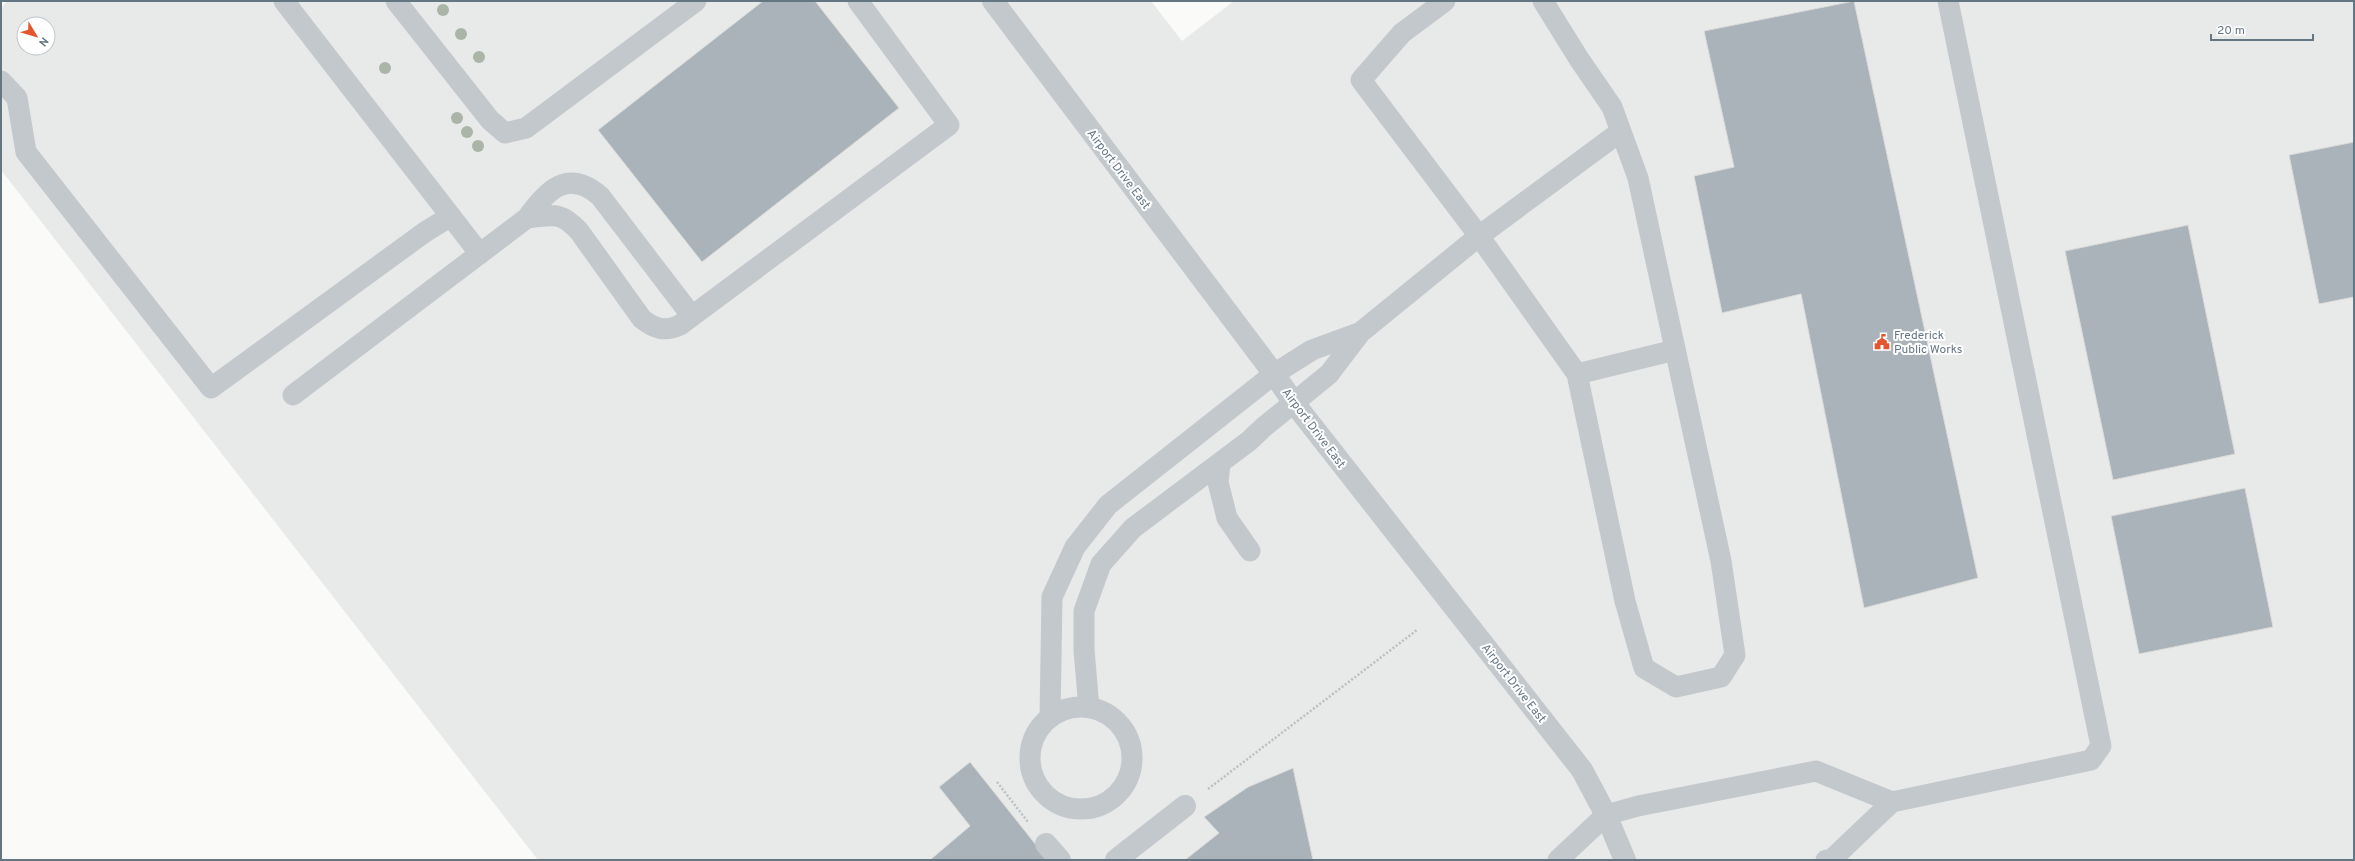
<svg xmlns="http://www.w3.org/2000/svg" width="2355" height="861" viewBox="0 0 2355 861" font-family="Overpass,sans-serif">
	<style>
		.built { fill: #e8e9e9; fill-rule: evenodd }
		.building { fill: #aab3b9; stroke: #dcdcda }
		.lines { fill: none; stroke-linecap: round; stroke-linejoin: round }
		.path { stroke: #bbbfc2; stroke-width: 2.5; stroke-dasharray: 2 2; stroke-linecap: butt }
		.lane { stroke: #c3c8cc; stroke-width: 21 }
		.street { stroke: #c3c8cc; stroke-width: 22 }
		.tree { fill: #aab4a7 }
		.labels { text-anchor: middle; stroke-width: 4; stroke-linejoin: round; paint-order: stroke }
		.street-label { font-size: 12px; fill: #657683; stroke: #fff }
		.poi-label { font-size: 12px; fill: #657683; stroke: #fff; text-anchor: start }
	</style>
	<rect width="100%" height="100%" fill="#fafaf8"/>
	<path class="built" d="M7,1H1151L1182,41L1234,1H2354V860H538L1,170V9ZM24,24H48V48H24Z"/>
	<path class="building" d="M763,1H815L899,108L702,262L598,130Z
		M1854,1L1978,578L1864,608L1801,294L1722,313L1694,176L1734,167L1704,31Z
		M2354,142V297L2319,304L2289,155Z
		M2188,225L2235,454L2113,480L2065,251Z
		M2245,488L2273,627L2139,654L2111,516Z
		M970,762L1048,860H930L970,826L939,787Z
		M1293,768L1313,860H1185L1219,833L1204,817L1248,787Z"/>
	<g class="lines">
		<path class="path" d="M997,782L1028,822
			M1208,789L1417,630"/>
		<path class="lane" d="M284,1L480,254
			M396,1L490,120L505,133L526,128L696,1
			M1445,1L1402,33L1361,80L1479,236L1577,374L1625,601L1644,668L1676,687L1721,677L1735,655L1721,561L1638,178L1612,107L1579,59L1543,1
			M1,81L17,98L26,152L211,388L425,232L451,216
			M691,315L600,196C568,168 547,190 527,218C553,215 560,211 579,231L642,319C655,329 665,332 680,325L949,125L858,1
			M1577,374L1675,350
			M293,395L527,218
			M1220,464L1218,482L1227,518L1250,551
			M1030 758a51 51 0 1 1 102 0a51 51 0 1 1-102 0Z
			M1089,708L1084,650V611L1101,564L1133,528L1249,441L1265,426L1329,374L1361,332L1479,236L1620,132
			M1050,718L1052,597L1075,547L1108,505L1274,374L1312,350L1361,332
			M1892,802L2091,760L2101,746L1948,1
			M1558,860L1606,815L1638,806L1816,771L1892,802L1832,859L1826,860"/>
		<path class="street" d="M993,1L1274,374L1294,403L1582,770L1606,815L1625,860
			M1046,844L1060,860
			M1116,860L1185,806"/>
	</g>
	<g class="tree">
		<circle cx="443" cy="10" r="6"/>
		<circle cx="461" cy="34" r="6"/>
		<circle cx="479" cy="57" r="6"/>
		<circle cx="385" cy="68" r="6"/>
		<circle cx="457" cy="118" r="6"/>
		<circle cx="467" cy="132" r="6"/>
		<circle cx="478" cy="146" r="6"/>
	</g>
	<defs>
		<symbol id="civic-bare" viewBox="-9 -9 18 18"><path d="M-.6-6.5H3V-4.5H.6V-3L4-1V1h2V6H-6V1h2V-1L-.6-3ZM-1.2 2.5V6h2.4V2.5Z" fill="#e4572e" stroke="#fff" stroke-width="2.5" paint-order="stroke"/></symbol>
	</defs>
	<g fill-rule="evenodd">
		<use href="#civic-bare" x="1871" y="331" width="22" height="22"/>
	</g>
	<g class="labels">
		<g class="street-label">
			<text transform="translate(1119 169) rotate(53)" y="4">Airport Drive East</text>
			<text transform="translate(1314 428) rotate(53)" y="4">Airport Drive East</text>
			<text transform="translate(1514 683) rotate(52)" y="4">Airport Drive East</text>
		</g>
		<g class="poi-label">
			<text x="1894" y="339">Frederick<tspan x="1894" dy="14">Public Works</tspan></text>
		</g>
	</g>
	<rect width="2355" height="861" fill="none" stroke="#657683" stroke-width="4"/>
	<g transform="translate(36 36) rotate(128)"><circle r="19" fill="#ffffff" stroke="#c1c8cd"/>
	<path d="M0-3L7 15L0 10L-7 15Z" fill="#e4572e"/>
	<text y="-6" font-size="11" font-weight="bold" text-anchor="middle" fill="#657683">N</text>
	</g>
	<path d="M2211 34v6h102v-6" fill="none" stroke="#657683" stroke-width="2"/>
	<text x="2217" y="34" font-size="12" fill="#657683" stroke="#ffffff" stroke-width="3" paint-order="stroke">20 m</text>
</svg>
